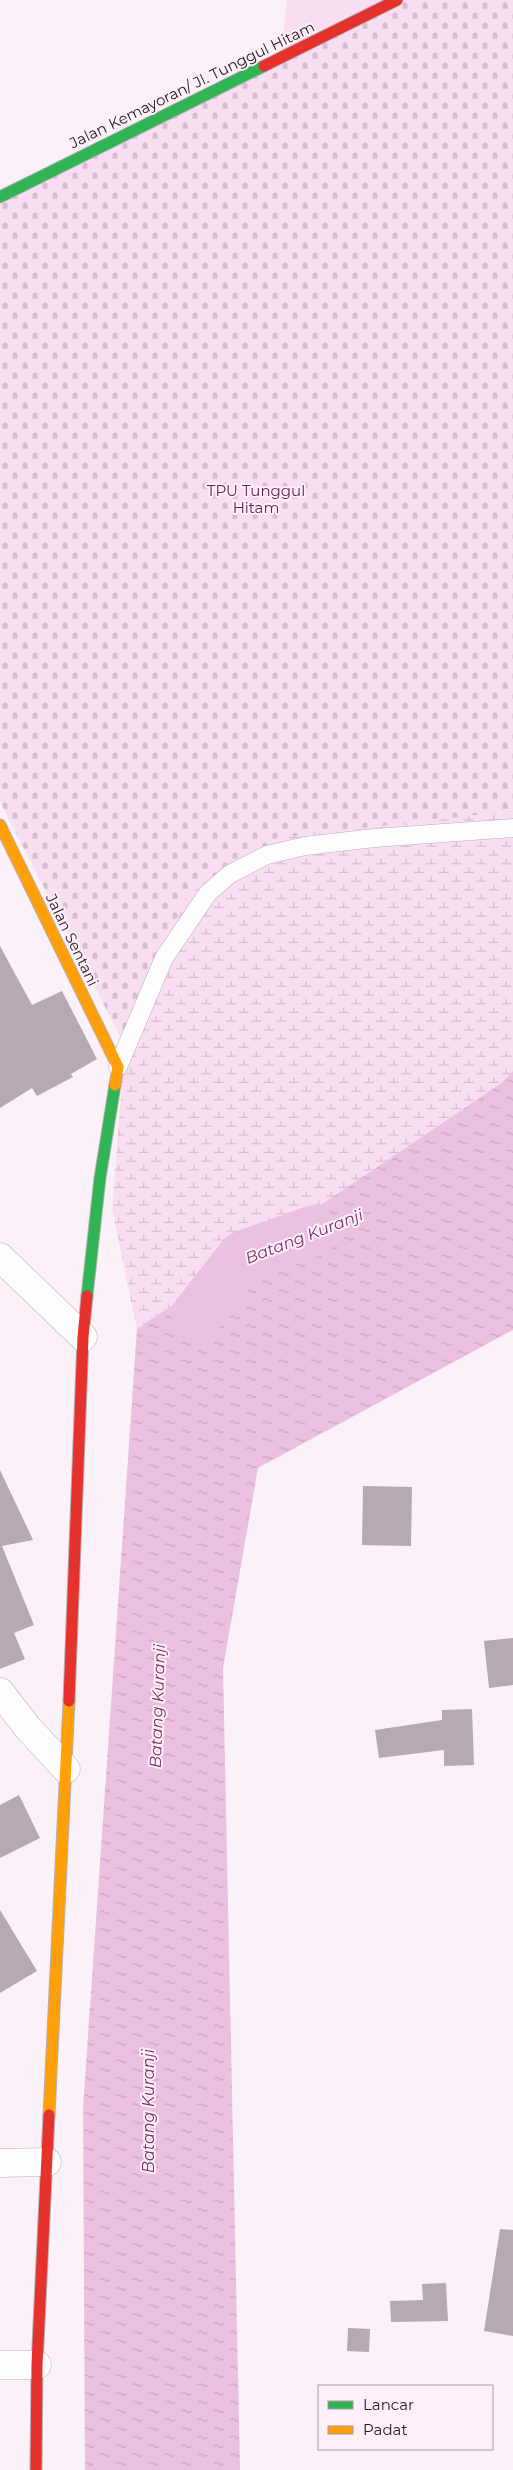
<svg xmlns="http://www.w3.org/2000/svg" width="513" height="2470" viewBox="0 0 513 2470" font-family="Montserrat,sans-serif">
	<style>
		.grass { fill: #f9ddf1 }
		.wetland { fill: url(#wetland-marsh) }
		.cemetery { fill: url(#cemetery-stones) }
		.water { fill: url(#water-ripples) }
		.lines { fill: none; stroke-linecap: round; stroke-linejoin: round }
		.river { stroke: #ecc0e0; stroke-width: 51 }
		.building { fill: #b6a9b3 }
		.lane-casing { stroke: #b7b1b6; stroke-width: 19 }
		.street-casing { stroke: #b7b1b6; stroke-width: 29 }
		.fast-casing { stroke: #b7b1b6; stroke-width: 13 }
		.slow-casing { stroke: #b7b1b6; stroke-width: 13 }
		.jam-casing { stroke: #b7b1b6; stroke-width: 13 }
		.lane { stroke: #fefdfe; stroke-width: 18 }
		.street { stroke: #fefdfe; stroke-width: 28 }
		.fast { stroke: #30b455; stroke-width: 11 }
		.slow { stroke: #ff9f0a; stroke-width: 11 }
		.jam { stroke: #e5322d; stroke-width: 11 }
		.labels { text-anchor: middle; stroke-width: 4; stroke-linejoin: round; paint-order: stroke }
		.street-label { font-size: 15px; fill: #241e22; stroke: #feeff9 }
		.park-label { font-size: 15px; fill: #662157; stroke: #feeff9 }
		.water-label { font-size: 16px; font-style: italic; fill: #753066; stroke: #feeff9 }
	</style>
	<defs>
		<pattern id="wetland-marsh" width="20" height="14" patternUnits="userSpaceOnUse" patternTransform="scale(1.25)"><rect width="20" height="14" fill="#f9ddf1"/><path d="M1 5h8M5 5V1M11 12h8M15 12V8" fill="none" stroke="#d5bdce"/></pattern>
		<pattern id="cemetery-stones" width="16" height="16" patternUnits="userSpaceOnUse" patternTransform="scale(1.25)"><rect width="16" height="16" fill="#f9ddf1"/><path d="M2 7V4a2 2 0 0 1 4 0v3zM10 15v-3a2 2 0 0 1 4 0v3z" fill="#d5bdce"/></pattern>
		<pattern id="water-ripples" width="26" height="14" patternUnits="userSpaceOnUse" patternTransform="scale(1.25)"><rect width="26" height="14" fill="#ecc0e0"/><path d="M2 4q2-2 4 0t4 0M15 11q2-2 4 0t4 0" fill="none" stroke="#caa5c0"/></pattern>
	</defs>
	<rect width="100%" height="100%" fill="#faf2f8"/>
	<path class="grass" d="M287,0H382L282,51Z"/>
	<path class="wetland" d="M513,811V1071L500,1084L137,1329L112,1209L125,1046L186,895L278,838Z"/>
	<path class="cemetery" d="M382,0H513V811L278,838L186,895L125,1046L0,802V197Z"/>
	<path class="water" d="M513,1071V1330L258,1468L223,1668L240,2470H85L83,2108L137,1329L500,1084Z"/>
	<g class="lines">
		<path class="river" d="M197,1315L243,1256L313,1231"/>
	</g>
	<path class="building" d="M0,946L32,1005L62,991L97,1059L71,1074L73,1077L37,1096L32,1088L0,1108Z
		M0,1470L33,1540L2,1546L34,1625L14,1633L25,1659L0,1669Z
		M363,1486L412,1487L411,1546L362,1545Z
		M513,1638V1685L489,1688L484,1641Z
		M472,1709L474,1765L444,1766V1750L379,1758L375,1730L442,1720V1710Z
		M19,1795L40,1838L0,1858V1805Z
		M0,1910L37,1971L0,1993Z
		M500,2229L513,2230V2336L484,2331Z
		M446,2283L448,2321L391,2322L390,2301L423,2300L422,2284Z
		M348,2328L370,2329L369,2352L347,2351Z"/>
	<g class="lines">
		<defs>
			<path id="lane" d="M118,1067L164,958L208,893L230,874L267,855L305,846L374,838L513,828"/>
			<path id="street" d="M0,1257L83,1337
				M0,1692L28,1728L66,1769
				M0,2163L47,2162
				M0,2365H37"/>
			<path id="fast" d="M0,197L264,66
				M87,1296L100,1178L115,1085"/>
			<path id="slow" d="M0,825L118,1067L115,1085
				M49,2115L69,1701"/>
			<path id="jam" d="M264,66L397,0
				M69,1701L83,1337L87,1296
				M36,2470L37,2365L49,2115"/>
		</defs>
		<use href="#lane" class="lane-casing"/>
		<use href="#street" class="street-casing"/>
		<use href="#fast" class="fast-casing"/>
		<use href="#slow" class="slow-casing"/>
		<use href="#jam" class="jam-casing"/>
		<use href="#lane" class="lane"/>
		<use href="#street" class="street"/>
		<use href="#fast" class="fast"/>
		<use href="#slow" class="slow"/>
		<use href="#jam" class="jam"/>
	</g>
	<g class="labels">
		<g class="street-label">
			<text transform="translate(192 85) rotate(-26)" y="5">Jalan Kemayoran/ Jl. Tunggul Hitam</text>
			<text transform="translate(72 940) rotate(64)" y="5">Jalan Sentani</text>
		</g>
		<g class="park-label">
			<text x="256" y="496">TPU Tunggul<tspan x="256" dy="17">Hitam</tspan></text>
		</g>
		<g class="water-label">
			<text transform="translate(304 1236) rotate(-21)" y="6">Batang Kuranji</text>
			<text transform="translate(157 1706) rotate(-88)" y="6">Batang Kuranji</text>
			<text transform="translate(148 2111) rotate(-90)" y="6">Batang Kuranji</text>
		</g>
	</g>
	<rect x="318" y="2385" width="175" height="65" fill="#feeff9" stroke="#a79ba3"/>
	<rect x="328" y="2401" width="25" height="8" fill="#30b455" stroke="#a79ba3"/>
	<text x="363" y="2410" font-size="15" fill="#241e22">Lancar</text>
	<rect x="328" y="2426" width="25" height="8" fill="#ff9f0a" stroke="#a79ba3"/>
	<text x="363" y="2435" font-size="15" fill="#241e22">Padat</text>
</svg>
